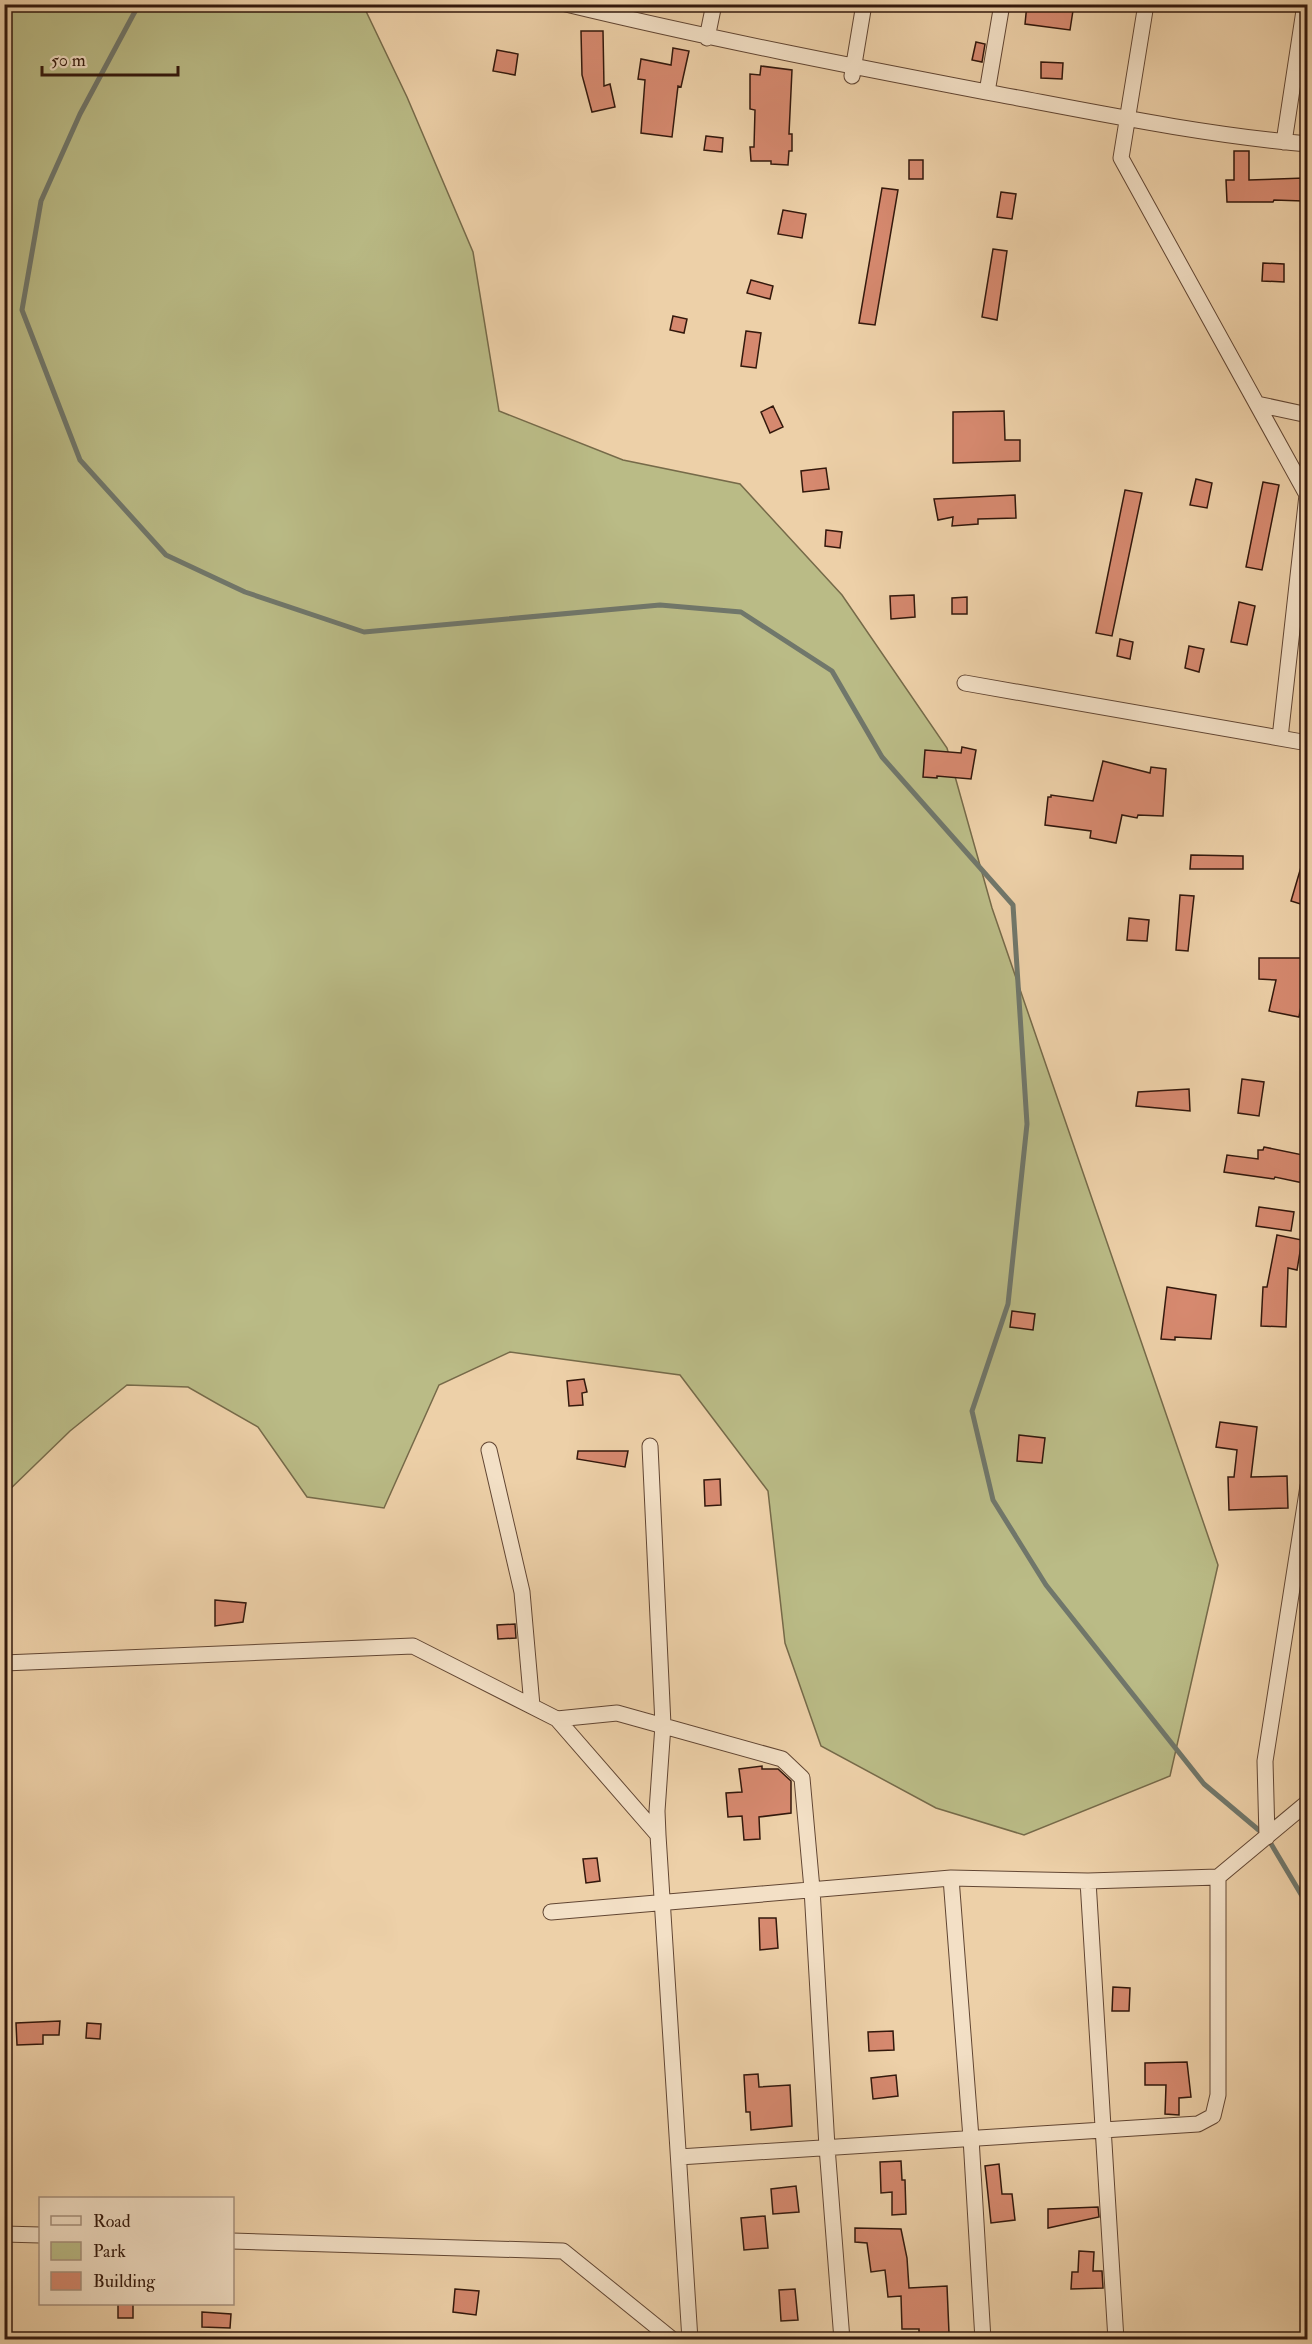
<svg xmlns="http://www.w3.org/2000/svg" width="1312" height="2344" viewBox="0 0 1312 2344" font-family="'IM FELL Double Pica',serif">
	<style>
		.green { fill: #babb86; stroke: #766a49; stroke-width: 1.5 }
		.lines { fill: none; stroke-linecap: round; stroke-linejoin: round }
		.stream { stroke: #70776b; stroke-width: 5 }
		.building { fill: #d6896f; stroke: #33180c; stroke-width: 1.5 }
		.street-casing { stroke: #624633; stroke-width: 17 }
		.street { stroke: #f3e0c6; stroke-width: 15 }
	</style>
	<rect width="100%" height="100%" fill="#edd0a8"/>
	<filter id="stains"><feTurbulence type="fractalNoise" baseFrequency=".00333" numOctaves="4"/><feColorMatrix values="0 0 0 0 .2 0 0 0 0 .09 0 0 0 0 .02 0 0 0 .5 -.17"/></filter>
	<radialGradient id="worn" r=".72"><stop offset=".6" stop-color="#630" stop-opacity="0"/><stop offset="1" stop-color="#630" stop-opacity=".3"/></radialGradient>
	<path class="green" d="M5,5H363L407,97L473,252L499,411L623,460L740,484L842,595L947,748L992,908L1218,1565L1170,1776L1024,1835L936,1808L821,1746L785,1643L768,1491L680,1375L510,1352L439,1385L384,1508L307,1497L258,1427L188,1387L127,1385L70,1431L5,1494Z"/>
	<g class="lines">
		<path class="stream" d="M139,4L80,114L41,201L22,310L80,460L166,555L245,592L364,632L660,605L741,612L832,671L882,757L1013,905L1027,1124L1008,1304L972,1411L993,1500L1046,1585L1204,1784L1267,1837L1308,1906"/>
	</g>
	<path class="building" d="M1027,4H1074L1070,30L1025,24Z
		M581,31H603L604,86L610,84L615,107L592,112L582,75Z
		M976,42L985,44L982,62L972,60Z
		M673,48L689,51L681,87L678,86L672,137L641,133L645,80L638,79L641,59L671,65Z
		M497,50L518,54L515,75L493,71Z
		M1041,62L1063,63L1062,79L1041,78Z
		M761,66L792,70L789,134H792V151H789L788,165L771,164V161H751L750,147H754L755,110L750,109V74L760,75Z
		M706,136L723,138L722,152L704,150Z
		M1234,151H1249V180L1304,178L1303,201L1274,200L1273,202H1227L1226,180H1234Z
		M909,160H923V179H909Z
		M882,188L898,190L875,325L859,323Z
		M1001,192L1016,194L1012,219L997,217Z
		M783,210L806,214L802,238L778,234Z
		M993,249L1007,251L997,320L982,317Z
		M1263,263L1284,264V282L1262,281Z
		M751,280L773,286L770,299L747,293Z
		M673,316L687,319L684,333L670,330Z
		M746,331L761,333L756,368L741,366Z
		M773,406L783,427L770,433L761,412Z
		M1004,411L1005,440H1020V461L953,463V412Z
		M826,468L829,489L803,492L801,471Z
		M1196,479L1212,483L1207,508L1190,505Z
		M1263,482L1279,485L1262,570L1246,567Z
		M1125,490L1142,493L1112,636L1096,633Z
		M1015,495L1016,518L978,519V524L952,526L953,517L938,520L934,499Z
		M826,530L842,532L840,548L825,546Z
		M914,595L915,617L891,619L890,596Z
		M967,597V614H952V598Z
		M1239,602L1255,606L1247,645L1231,642Z
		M1120,639L1133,642L1130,659L1117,656Z
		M1189,646L1204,649L1199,672L1185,668Z
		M962,747L976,750L971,779L937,776V778L923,777L925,750L961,753Z
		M1103,761L1150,773L1151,767L1166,769L1163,816L1138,815L1137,818L1122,815L1116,843L1090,838L1091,831L1045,825L1048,797H1051V795L1093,801Z
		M1191,855L1243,856V869H1190Z
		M1304,857L1308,858L1307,906L1291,901Z
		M1180,895L1194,896L1188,951L1176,950Z
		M1129,918L1149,920L1147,941L1127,940Z
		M1259,958H1308L1307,991H1304L1299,1017L1269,1011L1276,980L1259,979Z
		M1242,1079L1264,1082L1259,1116L1238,1113Z
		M1189,1089L1190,1111L1136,1106L1138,1092Z
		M1264,1147L1308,1156V1184L1275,1177L1274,1179L1224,1172L1227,1155L1258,1159V1150H1263Z
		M1259,1207L1294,1212L1291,1231L1256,1226Z
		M1277,1235L1302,1240L1297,1270L1288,1268L1286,1327L1261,1326L1263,1287H1267Z
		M1167,1287L1216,1295L1211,1339L1175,1337V1340L1161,1339Z
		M1012,1311L1035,1314L1033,1330L1010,1327Z
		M584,1379L587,1392L582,1393L583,1405L569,1406L567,1381Z
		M1220,1422L1257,1427L1251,1477L1287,1476L1288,1508L1229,1510L1228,1477H1234L1237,1450L1216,1447Z
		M1019,1435L1045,1438L1042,1463L1017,1461Z
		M578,1451H628L625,1467L577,1459Z
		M720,1479L721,1505L705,1506L704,1480Z
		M215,1600L246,1603L243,1622L215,1626Z
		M515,1624L516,1638L498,1639L497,1625Z
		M762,1766V1769H778L791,1781V1813L759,1817L760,1839L744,1840L742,1816L728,1817L726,1793L742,1792L739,1769Z
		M597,1858L600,1881L586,1883L583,1859Z
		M759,1918H776L778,1948L760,1950Z
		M1113,1987L1130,1988L1129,2011H1112Z
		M60,2021L59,2035H43V2044L17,2045L16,2023Z
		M87,2023L101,2024L100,2039L86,2038Z
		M893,2031L894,2050L869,2051L868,2032Z
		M1187,2062L1191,2097L1179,2098V2115L1165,2114L1166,2085H1145V2063Z
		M758,2074L759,2087L790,2085L792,2126L751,2130L750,2112H746L744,2075Z
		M896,2075L898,2096L873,2099L871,2078Z
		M901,2161L902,2180H905L906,2214L892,2215V2192L881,2193L880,2162Z
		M999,2164L1002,2194H1012L1015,2220L991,2223L985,2166Z
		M796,2186L799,2212L773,2214L771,2189Z
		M1098,2207L1099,2217L1048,2228V2209Z
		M765,2216L768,2248L744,2250L741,2218Z
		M855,2228L901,2229L907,2258L909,2288L947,2286L949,2333L933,2336V2340H919V2329H902L901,2296L888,2297L885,2270L871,2272L867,2243L855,2242Z
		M1079,2251L1094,2252L1093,2271H1102L1103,2288L1071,2289L1072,2272H1078Z
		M455,2289L479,2291L476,2315L453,2312Z
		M795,2289L798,2320L781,2321L779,2290Z
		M118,2304H133V2318H118Z
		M202,2312L231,2314L230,2328L202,2327Z"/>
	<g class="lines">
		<defs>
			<path id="street" d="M566,4C711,39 856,67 1002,95C1103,114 1205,135 1308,144
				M1146,4L1121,158L1307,495L1280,738
				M707,38L714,4
				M852,76L864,4
				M987,92L1002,4
				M1284,142L1305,4
				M1257,404L1308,415
				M965,683L1308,743
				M650,1446L663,1725L657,1811L658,1835L690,2340
				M489,1450L522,1592L532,1706
				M4,1663L413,1646L557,1719L617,1713L782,1759L802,1778L812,1889L827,2147L842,2340
				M557,1719L658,1835
				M1267,1837L1265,1761L1308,1486
				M951,1878L971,2138L983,2340
				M1088,1881L1116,2340
				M551,1912L951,1878L1088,1881L1218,1877L1308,1802
				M679,2157L1198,2124L1213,2116L1218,2095V1877
				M4,2234L40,2235
				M232,2241L563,2251L673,2340"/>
		</defs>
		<use href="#street" class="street-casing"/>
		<use href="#street" class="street"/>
	</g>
	<rect width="1312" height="2344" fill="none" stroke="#edd0a8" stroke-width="24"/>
	<rect x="6" y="6" width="1300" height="2332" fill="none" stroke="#33180c" stroke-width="3"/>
	<rect x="12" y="12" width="1288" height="2320" fill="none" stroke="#33180c" stroke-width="1.5"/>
	<rect x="39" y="2197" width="195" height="108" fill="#f3e0c6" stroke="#a6907c" stroke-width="1.5"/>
	<rect x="51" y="2216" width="30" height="9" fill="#f3e0c6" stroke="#a6907c" stroke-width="1.5"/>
	<text x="93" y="2227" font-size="18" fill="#33180c">Road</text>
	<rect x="51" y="2242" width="30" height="18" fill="#babb86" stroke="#a6907c" stroke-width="1.5"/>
	<text x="93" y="2257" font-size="18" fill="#33180c">Park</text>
	<rect x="51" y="2272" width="30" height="18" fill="#d6896f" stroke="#a6907c" stroke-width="1.5"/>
	<text x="93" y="2287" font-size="18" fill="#33180c">Building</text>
	<path d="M42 66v9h136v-9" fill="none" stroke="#33180c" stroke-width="3"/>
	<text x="51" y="66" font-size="18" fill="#33180c" stroke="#f3e0c6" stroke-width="4.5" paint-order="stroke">50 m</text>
	<rect width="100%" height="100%" filter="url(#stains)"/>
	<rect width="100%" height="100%" fill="url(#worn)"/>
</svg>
